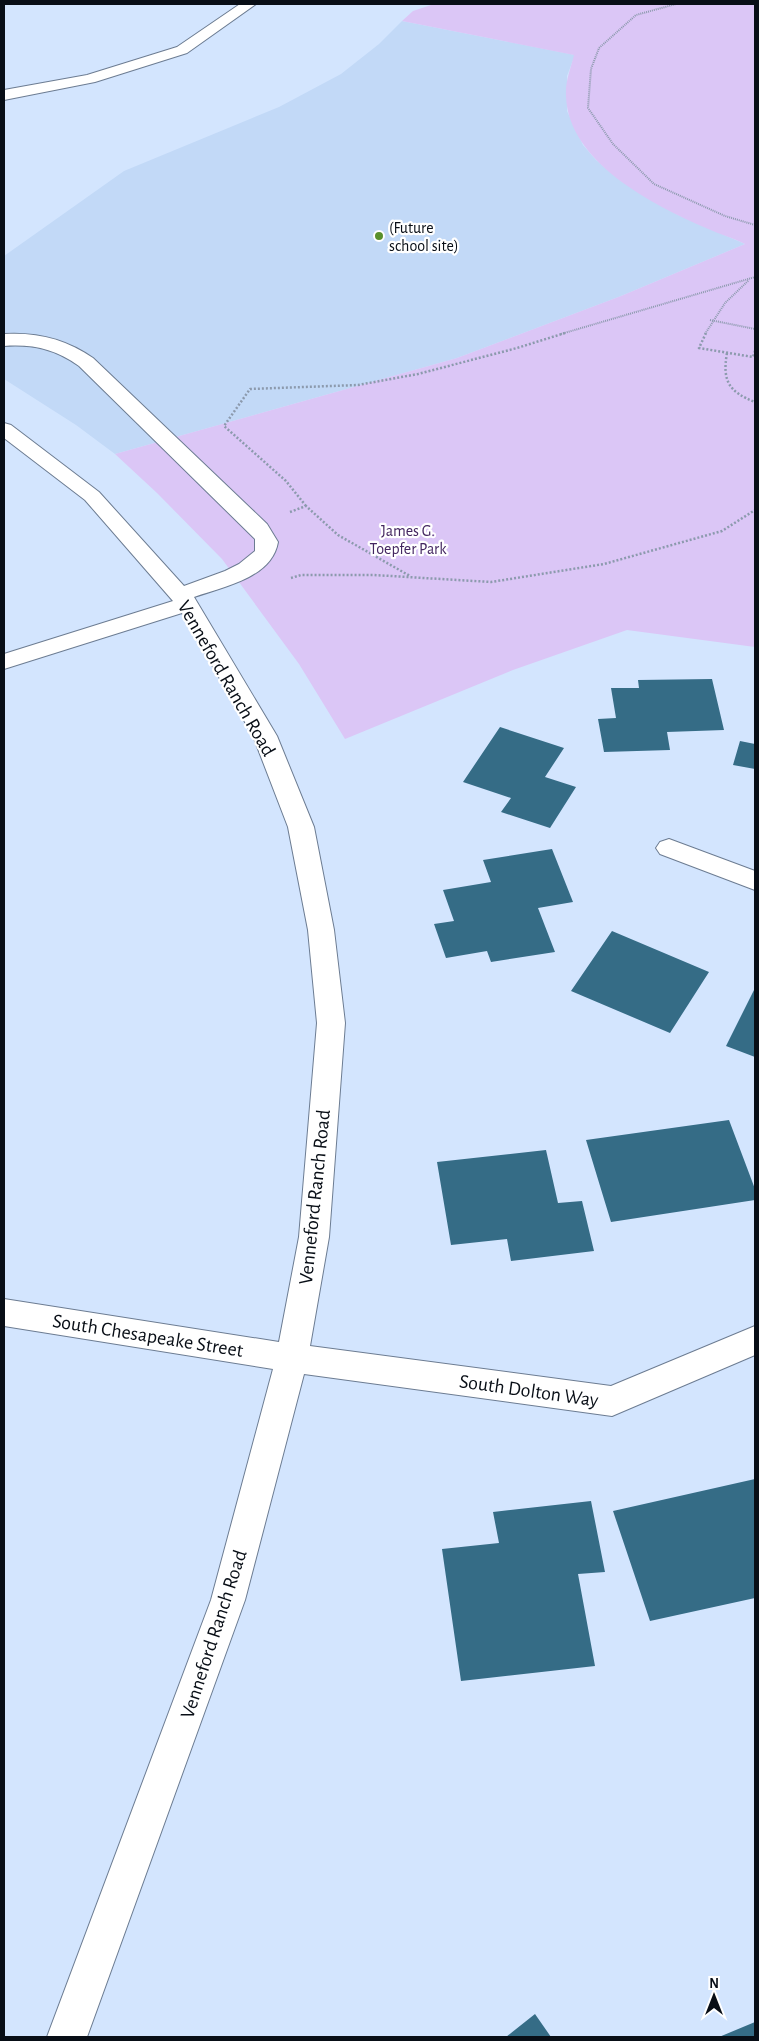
<svg xmlns="http://www.w3.org/2000/svg" width="759" height="2041" viewBox="0 0 759 2041" font-family="'Alegreya Sans',sans-serif">
	<style>
		.built { fill: #c2d9f7 }
		.green { fill: #dbc6f6 }
		.building { fill: #356c86 }
		.lines { fill: none; stroke-linecap: round; stroke-linejoin: round }
		.minor-casing { stroke: #6c7c92; stroke-width: 2 }
		.path-far1 { stroke: #8c9aad; stroke-width: 2; stroke-dasharray: 1 1; stroke-linecap: butt }
		.path { stroke: #8c9aad; stroke-width: 2.5; stroke-dasharray: 2 2; stroke-linecap: butt }
		.minor { fill: #fff; fill-rule: evenodd }
		.poi-dot { fill: #59902c; stroke: #fff; stroke-width: 2 }
		.labels { text-anchor: middle; stroke-width: 4.5; stroke-linejoin: round; paint-order: stroke }
		.far-poi-label { font-size: 16px; fill: #080e16; stroke: #fff; text-anchor: start }
		.far-park-label { font-size: 16px; fill: #432660; stroke: #fff }
		.street-label { font-size: 20px; fill: #080e16; stroke: #fff }
	</style>
	<rect width="100%" height="100%" fill="#d3e5fe"/>
	<path class="built" d="M402,21L575,55L567,76V111L583,145L596,160L621,181L676,214L745,244L621,296L457,358L115,454L76,425L4,379V256L124,171L279,107L341,74L379,44Z"/>
	<path class="green" d="M434,4H755V647L627,630L513,670L345,739L299,664L222,559L157,493L115,454L457,358L621,296L745,244C733,238 719,234 706,228C653,205 568,162 566,96C565,81 571,68 574,55L402,21L413,11Z"/>
	<path class="building" d="M712,679L724,730L667,732L670,750L604,752L598,719L616,718L611,688H639L638,680Z
		M500,727L564,748L545,777L576,787L550,828L501,812L511,798L463,782Z
		M740,741L755,744V769L733,765Z
		M552,849L573,902L538,908L555,952L491,962L487,951L446,958L434,924L454,921L443,890L491,882L483,860Z
		M612,931L709,972L670,1033L571,991Z
		M755,988V1057L726,1046Z
		M729,1120L755,1189V1200L611,1222L586,1140Z
		M546,1150L558,1203L582,1201L594,1251L511,1261L507,1239L451,1245L437,1162Z
		M755,1479V1598L650,1621L613,1511Z
		M591,1501L605,1572L578,1574L595,1666L461,1681L442,1549L499,1543L493,1512Z
		M535,2014L551,2037H506Z
		M755,2022V2037H719Z"/>
	<g class="lines">
		<defs>
			<path id="minor" d="M240,4H256L187,53L95,82L4,100V90L87,75L177,47Z
				M4,334C37,332 66,339 93,358L267,524L278,542C272,578 223,587 194,597L277,736L314,827L334,930L345,1023L329,1237L310,1346L611,1386L755,1326V1355L612,1416L304,1374L245,1600L87,2037H47L211,1600L273,1369L4,1326V1299L279,1342L299,1237L317,1023L308,930L288,827L253,736L182,613L4,669V654L173,601L85,500L4,438V423L11,425L99,492L184,586L225,571L239,564L255,551V539L79,366C55,349 33,344 4,346Z
				M669,839L755,871V890L660,854L656,848L660,842Z"/>
		</defs>
		<use href="#minor" class="minor-casing"/>
		<path class="path-far1" d="M676,4L636,15L599,48L591,69L588,108L613,144L654,184L725,216L755,225
			M710,320L755,329
			M561,334L755,277
			M705,334L725,303L749,280"/>
		<path class="path" d="M706,333L699,348L753,357L755,351
			M727,353C722,381 729,392 755,402
			M306,506L286,481L224,426L250,389L358,385L418,374L517,348L565,333
			M290,512L306,506L338,535L410,576
			M291,578L301,575H374L491,582L604,564L722,531L755,510"/>
		<use href="#minor" class="minor"/>
	</g>
	<circle class="poi-dot" cx="379" cy="236" r="5"/>
	<g class="labels">
		<g class="far-poi-label">
			<text x="389" y="233">(Future<tspan x="389" dy="18">school site)</tspan></text>
		</g>
		<g class="far-park-label">
			<text x="408" y="536">James G.<tspan x="408" dy="18">Toepfer Park</tspan></text>
		</g>
		<g class="street-label">
			<text transform="translate(227 678) rotate(60)" y="7">Venneford Ranch Road</text>
			<text transform="translate(314 1197) rotate(-84)" y="7">Venneford Ranch Road</text>
			<text transform="translate(148 1335) rotate(9)" y="7">South Chesapeake Street</text>
			<text transform="translate(529 1390) rotate(8)" y="7">South Dolton Way</text>
			<text transform="translate(213 1634) rotate(-72)" y="7">Venneford Ranch Road</text>
		</g>
	</g>
	<rect width="759" height="2041" fill="none" stroke="#080e16" stroke-width="10"/>
	<g transform="translate(714 1996)" stroke="#ffffff" stroke-width="4" paint-order="stroke">
	<path d="M0-4L9 19L0 12L-9 19Z" fill="#080e16"/>
	<text y="-8" font-size="14" font-weight="bold" text-anchor="middle" fill="#080e16">N</text>
	</g>
</svg>
